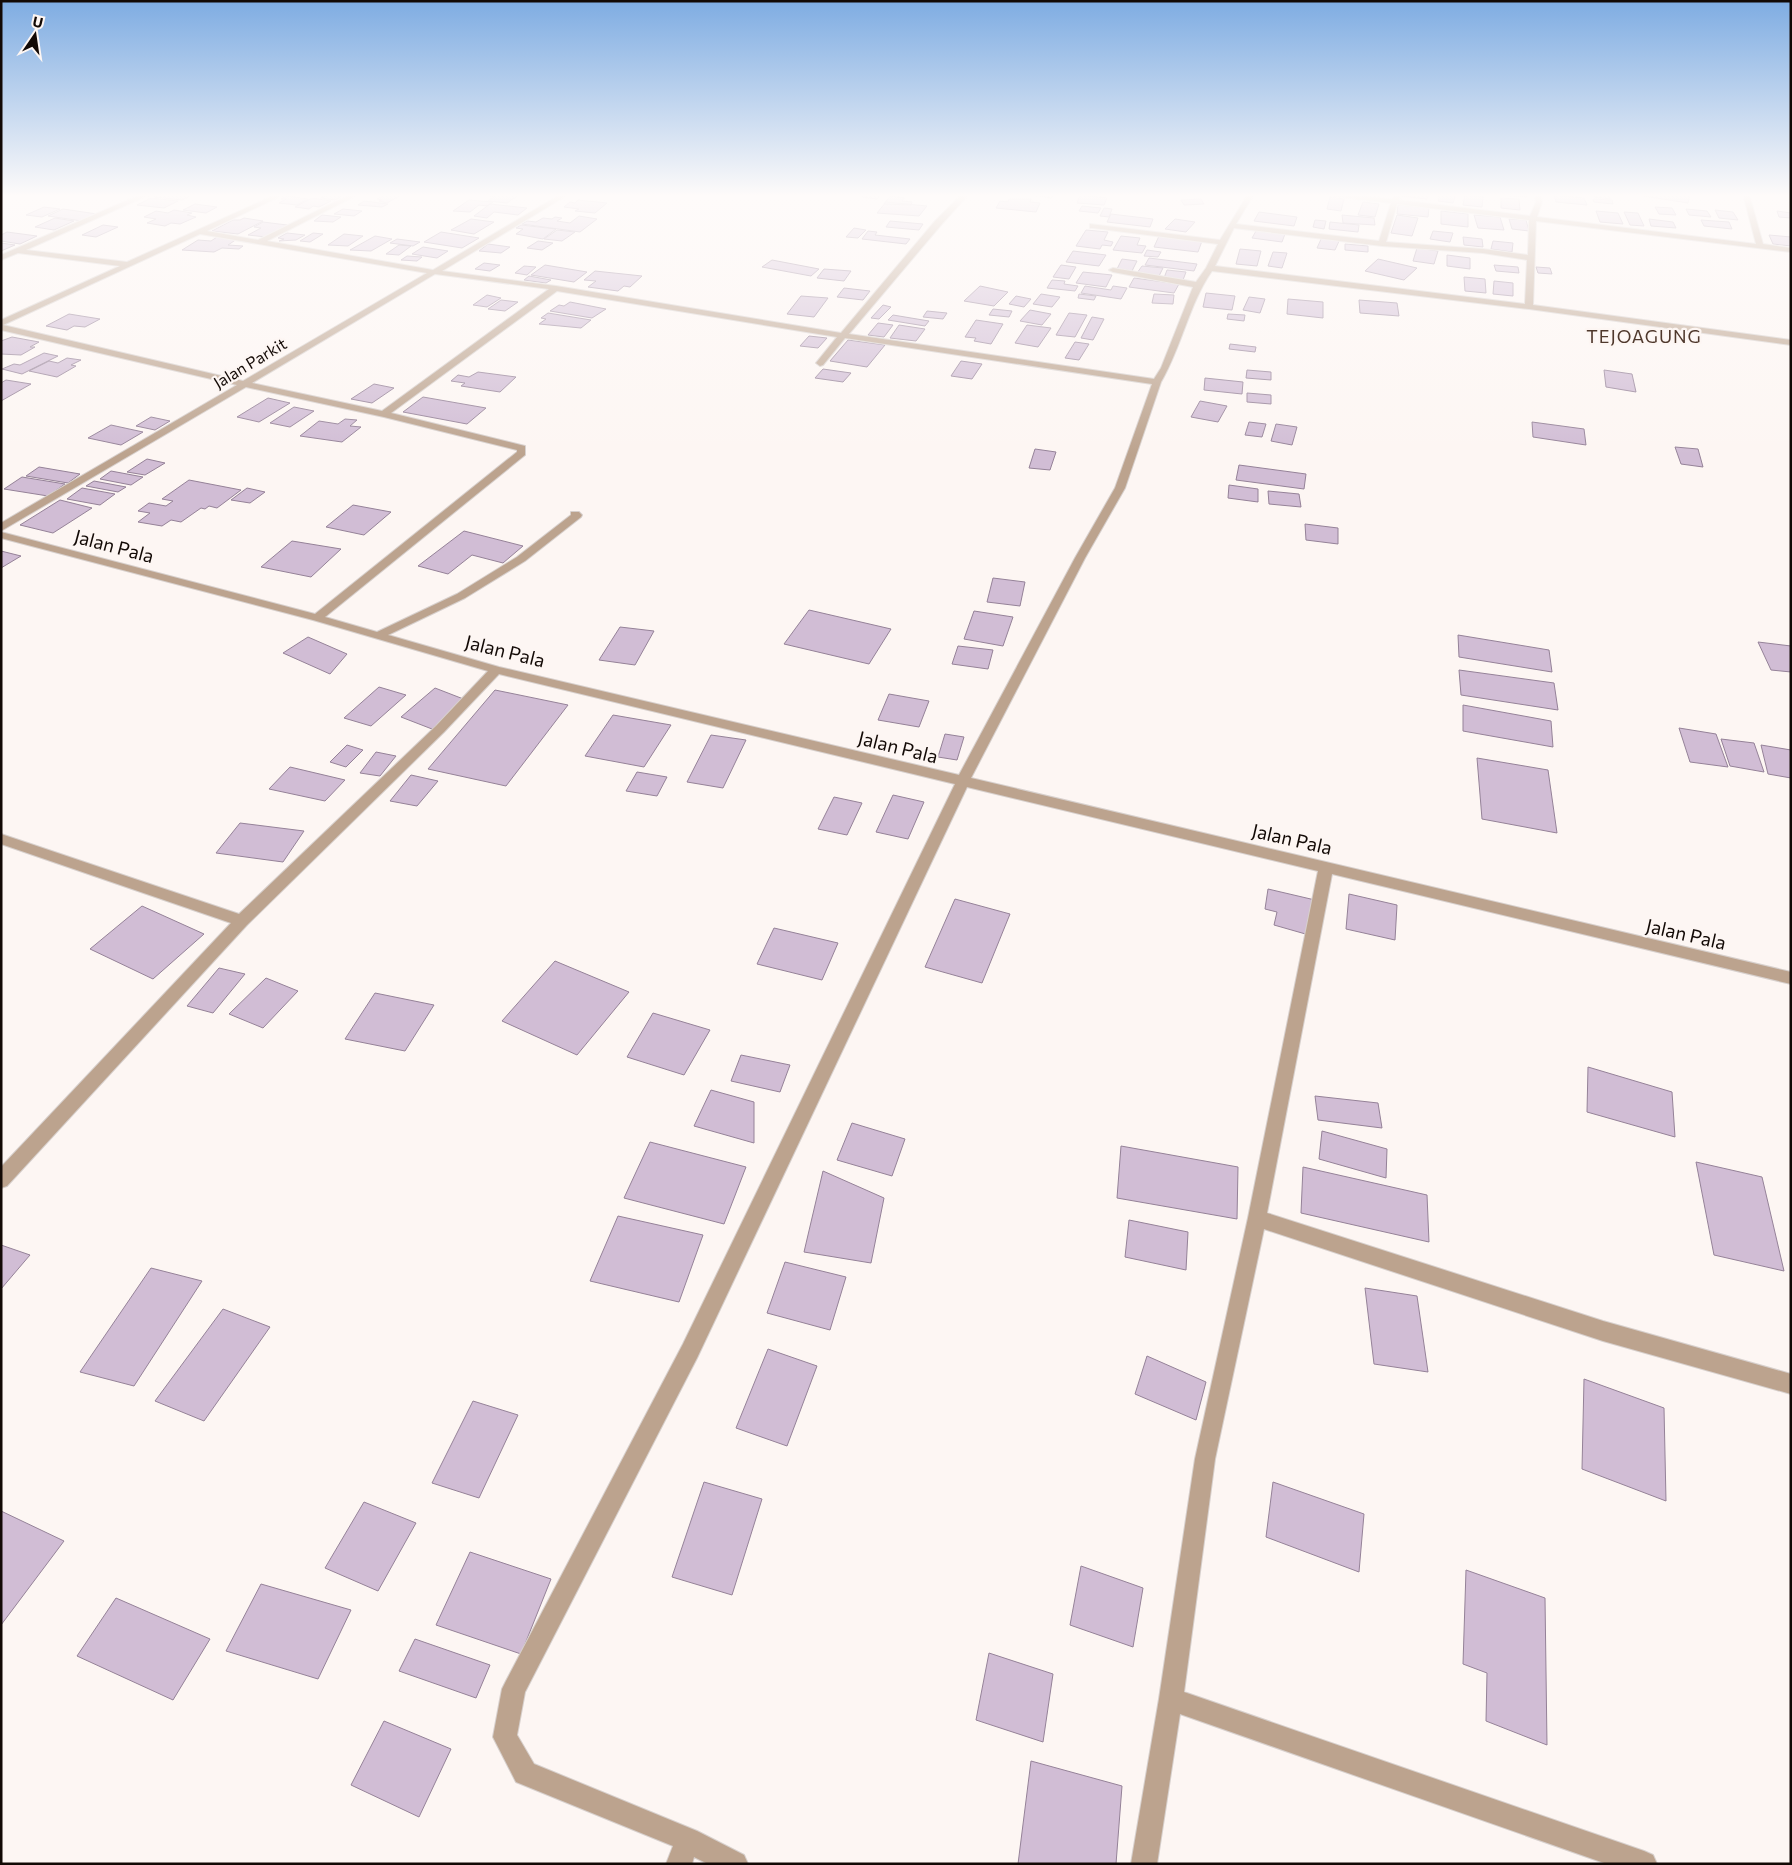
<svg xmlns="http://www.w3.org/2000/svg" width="1792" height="1865" viewBox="0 0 1792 1865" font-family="Commissioner,sans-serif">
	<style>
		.building { fill: #d1bdd5; stroke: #958298 }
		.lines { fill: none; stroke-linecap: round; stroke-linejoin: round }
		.minor-casing { stroke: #d7d0cd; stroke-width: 2 }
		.minor { fill: #bca38e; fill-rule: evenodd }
		.labels { text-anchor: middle; stroke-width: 4.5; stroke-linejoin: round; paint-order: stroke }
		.far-street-label { font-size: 16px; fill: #120905; stroke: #fdf6f3 }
		.far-quarter-label { font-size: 18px; letter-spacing: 1px; fill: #4f382c; stroke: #fdf6f3 }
		.street-label { font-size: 19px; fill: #120905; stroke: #fdf6f3 }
	</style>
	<rect width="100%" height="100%" fill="#fdf6f3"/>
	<path class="building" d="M160,194H194L182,200L154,197Z
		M329,194H345L335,200L321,198Z
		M387,194H394L401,195L387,203L379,201L382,200L377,199Z
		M486,194H520L507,203L488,201L494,197L484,195Z
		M864,194H873L881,195L877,199L862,197Z
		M1027,194H1055L1051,198Z
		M1400,194H1429L1427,199L1400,196Z
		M1440,194H1456L1453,203L1438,201Z
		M1489,194H1526L1527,197Z
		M1592,194L1608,195L1610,199L1594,197Z
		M1631,194H1690L1688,203Z
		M1080,195L1107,198L1104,205L1077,203Z
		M1465,195L1483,197L1482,207L1463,205Z
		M1554,195L1584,198L1587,205L1556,202Z
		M287,196L308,199L297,205L279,203L286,199H281Z
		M890,196L904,198L902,201L912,202L911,205L884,204Z
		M1330,197L1344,199L1341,211L1327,209Z
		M151,198L178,201L164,208L137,205Z
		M312,198L331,201L319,207L313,206L309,209L295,207Z
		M1501,198L1519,199L1520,210L1501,208Z
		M1009,199H1031L1030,202L1040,203L1036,212L996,208L1000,201L1008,202Z
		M1201,199L1204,204L1184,205L1181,200Z
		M1593,199L1612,200L1613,204L1594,202Z
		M469,200L493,202L487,206L479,205L470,212L453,211Z
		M578,200L607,203L595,213L575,211L579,209L564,207L570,202L575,203Z
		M364,201L388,204L382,207L358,205Z
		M886,202L927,206L919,216L877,213Z
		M1363,202L1379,204L1375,217L1358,215Z
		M195,204L217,207L206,213L183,210Z
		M490,204L527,208L518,215L494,212L487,218L474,216Z
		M1398,205L1429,208L1428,217L1397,214Z
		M1082,206L1101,208L1098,213L1079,211Z
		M44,207L60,209L42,217L26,215Z
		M1655,207L1672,208L1676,215L1659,214Z
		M1104,208L1112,209L1109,217L1100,216Z
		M63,209L97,214L82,221L48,216Z
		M343,209L362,211L354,216L334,214Z
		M1686,209L1707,211L1711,217L1689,215Z
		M174,210L192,213L187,215L196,217L180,224L171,223L165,226L147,223L156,219L144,217L156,211L168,213Z
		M1715,210L1733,212L1738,220L1719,218Z
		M1441,211L1468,214V227L1441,224Z
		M1596,211L1618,213L1623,224L1600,222Z
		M1777,211L1791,213V218L1779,217Z
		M1259,212L1297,217L1294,226L1254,221Z
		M1624,212L1638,213L1644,226L1630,225Z
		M1111,214L1153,219L1150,227L1107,222Z
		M322,215L341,217L333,222L314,221Z
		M1342,215L1374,218L1375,225L1343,223Z
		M1397,215L1418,218L1412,236L1391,233Z
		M1474,215L1500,217L1504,230L1478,228Z
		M579,216L597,219L580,232L522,224L527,221L536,222L543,218L552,219L555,217L562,218L557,221L570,223Z
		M55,218L74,221L54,230L35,227Z
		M244,218L263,221L238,234L212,231L233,220H240Z
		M471,219L494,222L474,234L451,230Z
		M1175,219L1195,222L1186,232L1165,229Z
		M1509,219L1526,220L1529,231L1512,229Z
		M1649,219L1673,222L1676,228L1651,226Z
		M1315,220L1326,221L1324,229L1313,227Z
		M1701,220L1729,222L1732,229L1704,226Z
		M890,221L923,224L919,230L886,227Z
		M263,222L287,225L266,237L248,235L261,228L254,227Z
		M1330,222L1359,225L1358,232L1329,229Z
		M103,225L118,227L96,237L82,235Z
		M521,225L556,229L543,239L516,234L523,229L516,228Z
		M854,228L866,230L858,238L846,237Z
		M557,230L575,232L562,241L544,239Z
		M1086,230L1108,232L1104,240L1113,242L1111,246L1102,245L1100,249L1076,246Z
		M868,231L877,232L875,235L910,239L906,244L862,239Z
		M1256,231L1285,234L1282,242L1252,238Z
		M1433,231L1453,233L1450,242L1430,239Z
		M7,232L37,236L20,244L1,241V235Z
		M441,232L479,238L462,248L424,242Z
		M287,233L305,235L296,240L279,241L284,239L278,238Z
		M313,233L323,234L310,242L300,241Z
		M344,234L363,236L348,246L328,245Z
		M1769,235L1791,237V246L1773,244Z
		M375,236L392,239L371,251L350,250Z
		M1121,236L1140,238L1137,245L1146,246L1142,253L1113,250Z
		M1159,236L1202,241L1198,252L1154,247Z
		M217,237L237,239L228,245L243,246L239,249L222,248L214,252L182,250L198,240L211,241Z
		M1322,237L1340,239L1335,250L1317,248Z
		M1463,237L1482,239L1483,247L1464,245Z
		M397,239L420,242L413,246L390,243Z
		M538,241L553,243L542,250L527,248Z
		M1493,241L1513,243L1512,252L1491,249Z
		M1,243L15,245L1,251Z
		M488,244L510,247L501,253L479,251Z
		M1345,244L1368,246V252L1345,250Z
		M399,245L411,246L399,255L386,254Z
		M423,247L448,251L437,258L412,254Z
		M1417,248L1438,251L1434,264L1413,261Z
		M1240,249L1261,251L1257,266L1236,264Z
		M1147,250L1161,252L1158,257L1144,256Z
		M1073,251L1106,255L1099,266L1066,262Z
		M1273,252L1287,253L1282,268L1268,266Z
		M1447,255L1470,258V269L1447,266Z
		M407,256L422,257L417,261L401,260Z
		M1149,258L1197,264L1194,271L1145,265Z
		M1122,259L1137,261L1132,271L1117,269Z
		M1378,259L1417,268L1404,280L1365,271Z
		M772,260L819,269L811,276L762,267Z
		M484,263L500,265L490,271L475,269Z
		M545,265L587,272L574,282L531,275Z
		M1061,265L1076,267L1069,279L1053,277Z
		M1494,265L1518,267L1519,273L1496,271Z
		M524,266L536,267L527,275L515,273Z
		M1142,266L1163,268L1159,276L1137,273Z
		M1536,267L1550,268L1552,274L1538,273Z
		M824,269L851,271L844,281L817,278Z
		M1167,270L1186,272L1183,280L1164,278Z
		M595,271L642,276L630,287L624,286L618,291L588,287L596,281L584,280Z
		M1083,272L1112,275L1106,287L1076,283Z
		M529,276L551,280L546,283L524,280Z
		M1464,277L1485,279L1486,293L1465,291Z
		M1134,278L1179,284L1174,293L1129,287Z
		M1052,280L1065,281L1064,284L1078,286L1075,291L1047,288Z
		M1494,281L1513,283V296L1493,294Z
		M980,286L1008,292L994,306L964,301Z
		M1085,286L1111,290L1113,286L1127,288L1121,299L1081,293Z
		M844,288L870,291L863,300L837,297Z
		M1206,293L1235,296L1232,310L1203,307Z
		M1041,294L1060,297L1052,307L1033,304Z
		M1079,294L1096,296L1094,300L1078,298Z
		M1154,294L1174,295L1173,304L1152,303Z
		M487,295L501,298L487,307L473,305Z
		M801,296L828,298L814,317L787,314Z
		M1016,296L1031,299L1024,307L1009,304Z
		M1249,297L1265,299L1260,313L1243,310Z
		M1288,299L1323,302V318L1287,314Z
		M501,300L518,302L505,311L488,309Z
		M1359,300L1397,303L1399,316L1360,313Z
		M570,302L606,309L592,318L550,311L559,305L564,306Z
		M883,305L891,307L879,319L871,318Z
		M993,309L1012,311L1009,317L989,315Z
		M1030,310L1051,314L1042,325L1020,321Z
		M927,311L947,313L943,319L923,317Z
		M548,313L591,320L581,328L539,324L546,319L541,318Z
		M1069,313L1087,315L1075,337L1056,335Z
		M69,314L100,319L85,327L74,326L67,330L46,326Z
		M1228,314L1245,315L1244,321L1227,319Z
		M893,315L929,321L925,326L888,320Z
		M1092,317L1104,319L1093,340L1081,338Z
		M976,320L1003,324L991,344L974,341L976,338L965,337Z
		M878,323L893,325L884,337L868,335Z
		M899,325L925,329L916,341L890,338Z
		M1027,325L1051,328L1038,347L1015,343Z
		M809,336L827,338L818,348L800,346Z
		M12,337L39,342L30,347H35L21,355L1,354V341Z
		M848,340L885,345L867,367L830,361Z
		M1075,342L1089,344L1079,360L1065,358Z
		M1230,344L1256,347L1255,352L1229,349Z
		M44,353L58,356L22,374L2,369L14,364L20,365Z
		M67,358L81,360L71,365L76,366L57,377L29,371L49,361L58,363Z
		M961,361L982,364L972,379L951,376Z
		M823,369L851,373L843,382L815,378Z
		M1247,370L1271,372V380L1246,378Z
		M1604,370L1632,374L1636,392L1606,387Z
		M478,372L516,377L500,392L461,386L465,383L451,381L458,375L469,377Z
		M1205,378L1243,382L1242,394L1204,390Z
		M6,380L31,384L1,401V383Z
		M374,384L394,388L372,403L351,399Z
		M1247,393L1271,395V404L1247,402Z
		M423,397L486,408L467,424L403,412Z
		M268,398L290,403L259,422L237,417Z
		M1200,401L1227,406L1218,422L1191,417Z
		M294,407L314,411L290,427L270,423Z
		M151,417L170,421L155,430L136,426Z
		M345,419L357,420L350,426L361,427L342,442L300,436L319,421L338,424Z
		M1249,422L1266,424L1262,437L1245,435Z
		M1532,422L1584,429L1586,445L1533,437Z
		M1276,424L1297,427L1292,445L1271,441Z
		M111,425L143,432L121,445L88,438Z
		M1675,447L1698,449L1703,467L1681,464Z
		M1035,449L1056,452L1050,470L1029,468Z
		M147,459L165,463L145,475L127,472Z
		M1239,465L1306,474L1304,489L1236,480Z
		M39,467L80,474L68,483L26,476Z
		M111,471L143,477L131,485L100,479Z
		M22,477L65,484L48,496L4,489Z
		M189,480L241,490L217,508L209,506L205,509L201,508L181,522L171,520L162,526L138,522L150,513L138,511L149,503L166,506L173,501L162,499Z
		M94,481L126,487L118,492L86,486Z
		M1229,485L1258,489V502L1228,498Z
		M82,488L115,494L100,505L67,499Z
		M247,488L265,492L250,503L231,500Z
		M1268,491L1299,494L1301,507L1269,504Z
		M60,500L92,508L53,533L20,525Z
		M353,505L391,512L364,535L326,527Z
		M1305,524L1338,528V544L1306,540Z
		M464,531L523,546L503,563L472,555L448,574L418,566Z
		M292,541L341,549L311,577L261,567Z
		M1,551L21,556L1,568Z
		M993,578L1025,582L1020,606L987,602Z
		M809,610L891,629L869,664L784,644Z
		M974,611L1013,617L1003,646L964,639Z
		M620,627L654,631L635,665L599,660Z
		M1458,635L1549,650L1552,672L1459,657Z
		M308,637L347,654L330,674L283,653Z
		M1758,642L1791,646V672L1771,670Z
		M958,646L993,650L988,669L952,664Z
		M1459,670L1554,683L1558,710L1461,695Z
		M379,687L406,695L371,726L344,718Z
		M435,688L466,700L432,729L401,717Z
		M495,690L568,705L506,786L428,769Z
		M889,694L929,701L919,727L878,720Z
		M1463,705L1551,721L1553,747L1463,731Z
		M613,715L671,725L644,767L585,756Z
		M1679,728L1716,734L1728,767L1690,762Z
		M945,734L964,737L957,760L938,757Z
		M711,735L746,740L723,788L687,782Z
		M1721,739L1754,743L1764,772L1730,766Z
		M347,745L363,750L346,767L330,762Z
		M1761,745L1791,750V778L1768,774Z
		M376,752L396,756L380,776L360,773Z
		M1477,758L1548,770L1557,833L1482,819Z
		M290,767L345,780L325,801L269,789Z
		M637,772L667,777L657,796L626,791Z
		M411,775L438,781L417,806L390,801Z
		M893,795L924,802L908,839L876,832Z
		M834,797L862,803L847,835L818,829Z
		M240,823L304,831L283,862L216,853Z
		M1268,889L1315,900L1309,935L1274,925L1277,912L1265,909Z
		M1349,894L1397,905L1395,940L1346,929Z
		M955,899L1010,914L982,983L925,967Z
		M142,906L204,934L153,979L90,949Z
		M774,928L838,943L822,980L757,964Z
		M555,961L629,992L577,1055L502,1021Z
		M219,968L245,974L213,1013L187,1006Z
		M266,978L298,991L263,1028L229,1014Z
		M375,993L434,1005L405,1051L345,1039Z
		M653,1013L710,1030L684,1075L627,1057Z
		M741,1055L790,1065L780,1092L731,1081Z
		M1588,1067L1672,1092L1675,1137L1587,1112Z
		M711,1090L754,1102V1143L694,1126Z
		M1315,1096L1378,1103L1382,1128L1318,1120Z
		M852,1123L905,1139L892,1176L837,1160Z
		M1322,1131L1387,1149L1386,1178L1319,1159Z
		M650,1142L746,1167L724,1224L624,1198Z
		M1121,1146L1238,1167L1237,1219L1117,1198Z
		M1696,1162L1762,1177L1784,1271L1714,1255Z
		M1303,1167L1427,1195L1429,1242L1301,1213Z
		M823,1171L884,1198L871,1263L804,1252Z
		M618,1216L703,1235L679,1302L590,1281Z
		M1129,1220L1188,1232L1186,1270L1125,1257Z
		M1,1245L30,1255L1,1289Z
		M785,1262L846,1277L830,1330L767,1313Z
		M151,1268L202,1281L134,1386L80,1372Z
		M1365,1288L1417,1296L1428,1372L1374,1364Z
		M223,1309L270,1327L204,1421L155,1401Z
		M768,1349L817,1366L787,1446L736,1428Z
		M1147,1356L1206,1382L1196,1420L1135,1394Z
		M1584,1379L1664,1408L1666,1501L1582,1469Z
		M473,1401L518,1415L479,1498L432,1483Z
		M704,1482L762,1499L732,1595L672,1577Z
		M1273,1482L1364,1514L1359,1572L1266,1537Z
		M364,1502L416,1523L378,1591L325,1568Z
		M1,1511L64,1541L1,1625Z
		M470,1552L551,1579L521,1654L436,1625Z
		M1081,1566L1143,1588L1133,1647L1070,1625Z
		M1466,1570L1545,1598L1547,1745L1486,1721L1487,1673L1463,1664Z
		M261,1584L351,1610L318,1679L226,1651Z
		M116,1598L210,1639L173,1700L77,1656Z
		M415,1639L490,1665L476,1698L399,1671Z
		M989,1653L1053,1674L1043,1742L976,1720Z
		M384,1721L451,1749L419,1817L351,1785Z
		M1031,1761L1122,1786L1116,1864H1018Z"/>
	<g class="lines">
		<defs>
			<path id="minor" d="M142,194H151L26,250L127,262L277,194H285L207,231L258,240L351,194H359L267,241L433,270L561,194H569L442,271L556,286L841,333L935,221L962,194H969L941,225L849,334L1154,379L1161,368L1193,287L1113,272L1109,270L1113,268L1196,282L1206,268L1218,244L1093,228H1090V224L1220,240L1248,194H1254L1236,224L1379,241L1391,203L1331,196L1328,194H1347L1392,199L1394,194H1400L1399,200L1530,216L1536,202L1534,194H1540L1542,202L1537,217L1756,244L1743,194H1749L1763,244L1791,248V252L1536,221L1533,305L1791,340V345L1529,309L1212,271C1189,304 1182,346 1161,382L1125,488L1085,558L971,778L1791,972V984L1332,874L1267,1213L1603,1321L1791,1374V1394L1603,1341L1264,1229L1215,1459L1184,1692L1644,1851L1653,1855L1657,1864H1607L1180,1714L1157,1864H1131L1159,1699L1195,1459L1248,1218L1318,871L967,787L697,1358L525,1692L517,1735L534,1764L697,1831L744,1855L748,1864H708L694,1857L692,1864H666L673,1846L516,1782L493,1737L502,1689L506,1681L683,1344L955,784L499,674L444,732L247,925L7,1186L1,1188V1167L231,923L1,844V834L239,914L436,726L488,671L313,620L1,538V532L315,614L517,452V450L384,417L246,387L1,531V523L237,385L1,330V320L120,266L18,253L1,260V255ZM1397,204L1529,220L1528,255L1483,249L1386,242ZM1234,228L1382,246L1483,253L1527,260L1525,304L1215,266ZM200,234L427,273L243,381L3,325ZM435,274L549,289L382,411L252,383ZM557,291L837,337L816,363L820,366L823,365L845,338L1152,384L1115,488L1075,558L959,775L499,667L388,635L465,598L525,561L581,517L582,515L579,512H571V515L517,557L457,594L377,632L325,617L525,455V446L391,413Z"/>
		</defs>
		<use href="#minor" class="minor-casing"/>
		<use href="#minor" class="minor"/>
	</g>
	<linearGradient id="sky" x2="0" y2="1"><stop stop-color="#7eace2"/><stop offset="0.43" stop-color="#fefbfa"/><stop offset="1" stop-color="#fefbfa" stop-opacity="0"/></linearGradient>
	<rect width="1792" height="455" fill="url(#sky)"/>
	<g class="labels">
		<g class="far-street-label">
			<text transform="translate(250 363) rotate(-31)" y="6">Jalan Parkit</text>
		</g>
		<g class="far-quarter-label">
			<text x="1644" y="343">TEJOAGUNG</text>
		</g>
		<g class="street-label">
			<text transform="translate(114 546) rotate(15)" y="7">Jalan Pala</text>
			<text transform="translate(505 651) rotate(14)" y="7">Jalan Pala</text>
			<text transform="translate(898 747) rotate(14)" y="7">Jalan Pala</text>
			<text transform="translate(1292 839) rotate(13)" y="7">Jalan Pala</text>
			<text transform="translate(1686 934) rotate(13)" y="7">Jalan Pala</text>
		</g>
	</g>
	<rect width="1792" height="1865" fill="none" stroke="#120905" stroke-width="5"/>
	<g transform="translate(35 35) rotate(13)" stroke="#fdf6f3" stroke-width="4" paint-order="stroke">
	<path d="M0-4L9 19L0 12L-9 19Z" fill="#120905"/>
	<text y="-8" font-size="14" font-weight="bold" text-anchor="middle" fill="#120905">U</text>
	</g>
</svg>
